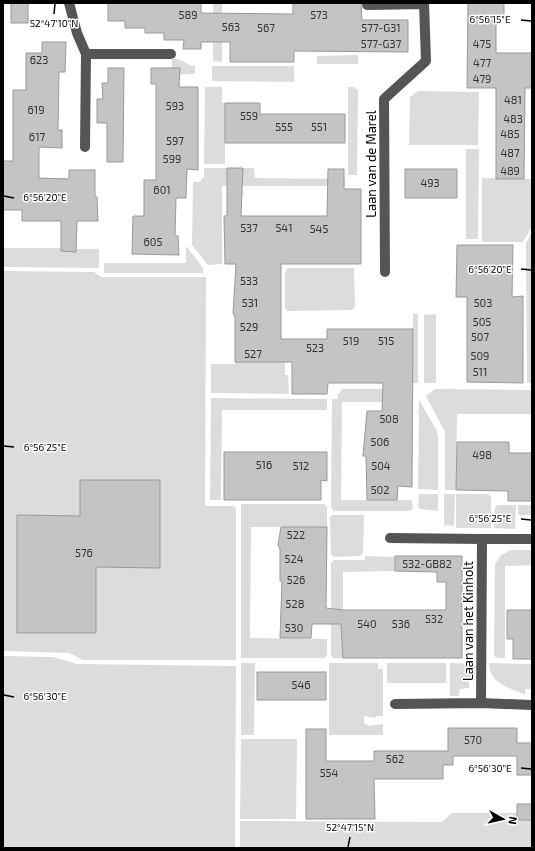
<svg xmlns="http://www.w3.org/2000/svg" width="535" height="851" viewBox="0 0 535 851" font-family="'Exo 2',sans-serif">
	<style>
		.green { fill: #dcdcdc }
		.building { fill: #c4c4c4; stroke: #999 }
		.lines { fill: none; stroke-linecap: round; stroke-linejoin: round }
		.minor { stroke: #555; stroke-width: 10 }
		.ticks { fill: none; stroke: #000; stroke-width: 1.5 }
		.labels { text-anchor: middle; stroke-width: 3; stroke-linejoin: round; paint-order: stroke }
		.number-label { font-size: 11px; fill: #313131 }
		.street-label { font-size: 13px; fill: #000; stroke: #fff }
		.ticks-label { font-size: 10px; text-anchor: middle; fill: #000; stroke: #fff; stroke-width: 3; stroke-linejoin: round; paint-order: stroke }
	</style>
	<rect width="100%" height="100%" fill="#fff"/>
	<path class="green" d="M213,3H222V62L213,61Z
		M358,55V64H317V56Z
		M172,59C185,59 185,65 195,66V74L167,75V68L172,67Z
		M212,66H294V82L212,81Z
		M205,87H222V103H225V164H204Z
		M348,87H354L358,90L357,175H348Z
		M418,91L479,92L478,145H409L410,97Z
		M466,149H479L478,239H466Z
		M204,168H254L255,178L345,179V186H222V264L208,265L192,245L193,182H199L204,177Z
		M482,178L532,179V226L523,242H482Z
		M532,232V383H527L526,243Z
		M186,246L203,268V273H104V263H186Z
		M3,248H61V251L76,252V249H99V268L3,267Z
		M288,268H354L355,307L352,310L287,311L285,308V272Z
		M3,271L94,272L101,277H206L205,506H234L236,509V660H83L69,653L3,651Z
		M413,314H418V383H412Z
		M436,314V383H424V315Z
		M235,362H285V375H288L289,394L211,393V364H235Z
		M342,389H407L397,402H342L341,500H412L413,508L410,511H334L331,508L332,399H338V395Z
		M435,389L532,390V414H457L456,490H445V432L426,396Z
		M211,398L327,399V410H222L221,500H210Z
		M419,400L436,429L438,436V490L418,489L419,413L417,410H419Z
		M419,494H438V511L420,509L418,507Z
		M444,494H455L454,526L444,525Z
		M456,494H488L491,497V528H456Z
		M241,504H324L327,507V527H251L250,638L327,639V655L324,658H241Z
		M498,505H516L515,529L494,528L495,507Z
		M518,505H532V515H518Z
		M333,515H364L363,553L360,556L333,557L331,554L330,517Z
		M511,550H532V565L505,566V658H498L494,656L495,564L501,555Z
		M365,556L395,557V571L343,572V658H333L331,655V563L334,560H365Z
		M3,656L53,657L77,664L236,666L235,848H3Z
		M241,663H255L254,735H241Z
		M329,663H378V669H383V716H376L375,718L364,716V724H367V726L383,724V735H329Z
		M387,663H446V683H387Z
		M450,663L475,664V678H469V688L460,689L459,696H450Z
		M489,663L532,664V689H525V695C510,688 489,683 489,663Z
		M241,739H297L296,819H240Z
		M452,813H517V820H532V848H240V821L442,822Z"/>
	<path class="building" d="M11,3H28V23H11Z
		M108,3H201V13L293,14V3H361L362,20H408V52L294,51V62H230V42H201V49H183L184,40H164V33H145V28H125V21H108Z
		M468,3H504V19H496V53H532V88H525L524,179H496V88H467Z
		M42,42H66L65,72H59L58,130H62V148L39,147V178L69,179V170H95V197H97L98,221H77L76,252L61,251V221H22V210H3V161H13V90H26V53H42Z
		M108,68H124L123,162H107V123H97V99H103L102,83H108Z
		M151,68H180L179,87H198V170L187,169L186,198H176L175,236H178L179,255L132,254L133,216H144V180H156V84H151Z
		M225,103H260V114H345V143H225Z
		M227,168H243L241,216H327L328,169H344V189H361V264H281V339H327V329H413L412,487L398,486L397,500H367L366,456H363L367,411H382L383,383H328L327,394H292V362H235V317L233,313L236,264H225L224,216H227Z
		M405,169H457V198H405Z
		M457,245H513L512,297L523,296V383L467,382V297H456Z
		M457,442H509V453H532V501H508V491L456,490Z
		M224,452H327V481L321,480V500H224Z
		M80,480H160V568L96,567V633H17V515L80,516Z
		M281,527H327L326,608L343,610H446V582H437V572L395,571V556H462V658H343L341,624H312L311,638H280L282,581H280V549L278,545Z
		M507,610H532V659H513V639H507Z
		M257,672H326V700H257Z
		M448,728H517V743H532V775H517V756H453V765H443V779H374L375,819H306V729H326V761H374V751H448Z
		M517,804H532V820H517Z"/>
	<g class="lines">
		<path class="minor" d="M69,3L77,33L86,54H171
			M367,5L424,4
			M85,147L86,54
			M385,272L384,99L426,61L424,3
			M390,538L482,539
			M532,539H482L481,703L532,705
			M395,704L481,703"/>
	</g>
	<path class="ticks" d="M54,14L55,4M521,20L531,21M4,196L14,198M521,269L531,270M4,446L14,447M521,519L531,520M4,695L14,697M521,768L531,769M348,847L350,837"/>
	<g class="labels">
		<g class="number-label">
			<text x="188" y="19">589</text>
			<text x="319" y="19">573</text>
			<text x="231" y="31">563</text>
			<text x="266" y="32">567</text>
			<text x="381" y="32">577-G31</text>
			<text x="381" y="48">577-G37</text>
			<text x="482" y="48">475</text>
			<text x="39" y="64">623</text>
			<text x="482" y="67">477</text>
			<text x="482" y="83">479</text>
			<text x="513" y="104">481</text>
			<text x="175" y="110">593</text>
			<text x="36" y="114">619</text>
			<text x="249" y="120">559</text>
			<text x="513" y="123">483</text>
			<text x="284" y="131">555</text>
			<text x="319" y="131">551</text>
			<text x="510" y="138">485</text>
			<text x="37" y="141">617</text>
			<text x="175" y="145">597</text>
			<text x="510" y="157">487</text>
			<text x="172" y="163">599</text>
			<text x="510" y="175">489</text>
			<text x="430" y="187">493</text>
			<text x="162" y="194">601</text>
			<text x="249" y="232">537</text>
			<text x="284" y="232">541</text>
			<text x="319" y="233">545</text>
			<text x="153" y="246">605</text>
			<text x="249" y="285">533</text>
			<text x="250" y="307">531</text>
			<text x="483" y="307">503</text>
			<text x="482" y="326">505</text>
			<text x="249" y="331">529</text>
			<text x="480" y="341">507</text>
			<text x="351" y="345">519</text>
			<text x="386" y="345">515</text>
			<text x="315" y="352">523</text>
			<text x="253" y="358">527</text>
			<text x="480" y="360">509</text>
			<text x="480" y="376">511</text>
			<text x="389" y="423">508</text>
			<text x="380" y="446">506</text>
			<text x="482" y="459">498</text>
			<text x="264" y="469">516</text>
			<text x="301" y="470">512</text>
			<text x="381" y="470">504</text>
			<text x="380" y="494">502</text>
			<text x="296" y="539">522</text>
			<text x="84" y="557">576</text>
			<text x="294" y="563">524</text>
			<text x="427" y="568">532-GB82</text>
			<text x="296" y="584">526</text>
			<text x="295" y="608">528</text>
			<text x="434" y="623">532</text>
			<text x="367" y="628">540</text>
			<text x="401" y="628">536</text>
			<text x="294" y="632">530</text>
			<text x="301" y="689">546</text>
			<text x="473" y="744">570</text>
			<text x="395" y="763">562</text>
			<text x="329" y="777">554</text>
		</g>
		<g class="street-label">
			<text transform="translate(371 164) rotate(-90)" y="5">Laan van de Marel</text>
			<text transform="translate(468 621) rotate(-90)" y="5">Laan van het Kinholt</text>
		</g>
	</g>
	<g class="ticks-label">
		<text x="490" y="23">6°56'15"E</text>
		<text x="54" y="27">52°47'10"N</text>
		<text x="45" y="201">6°56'20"E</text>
		<text x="490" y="273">6°56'20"E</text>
		<text x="45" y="451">6°56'25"E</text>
		<text x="490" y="522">6°56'25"E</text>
		<text x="45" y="700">6°56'30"E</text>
		<text x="490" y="772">6°56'30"E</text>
		<text x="350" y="831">52°47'15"N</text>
	</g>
	<rect width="535" height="851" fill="none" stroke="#000000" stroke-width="8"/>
	<g transform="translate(503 819) rotate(98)" stroke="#ffffff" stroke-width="3" paint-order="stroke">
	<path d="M0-3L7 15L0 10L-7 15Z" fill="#000000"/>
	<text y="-6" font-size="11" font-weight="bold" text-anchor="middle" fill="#000000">N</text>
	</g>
</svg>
